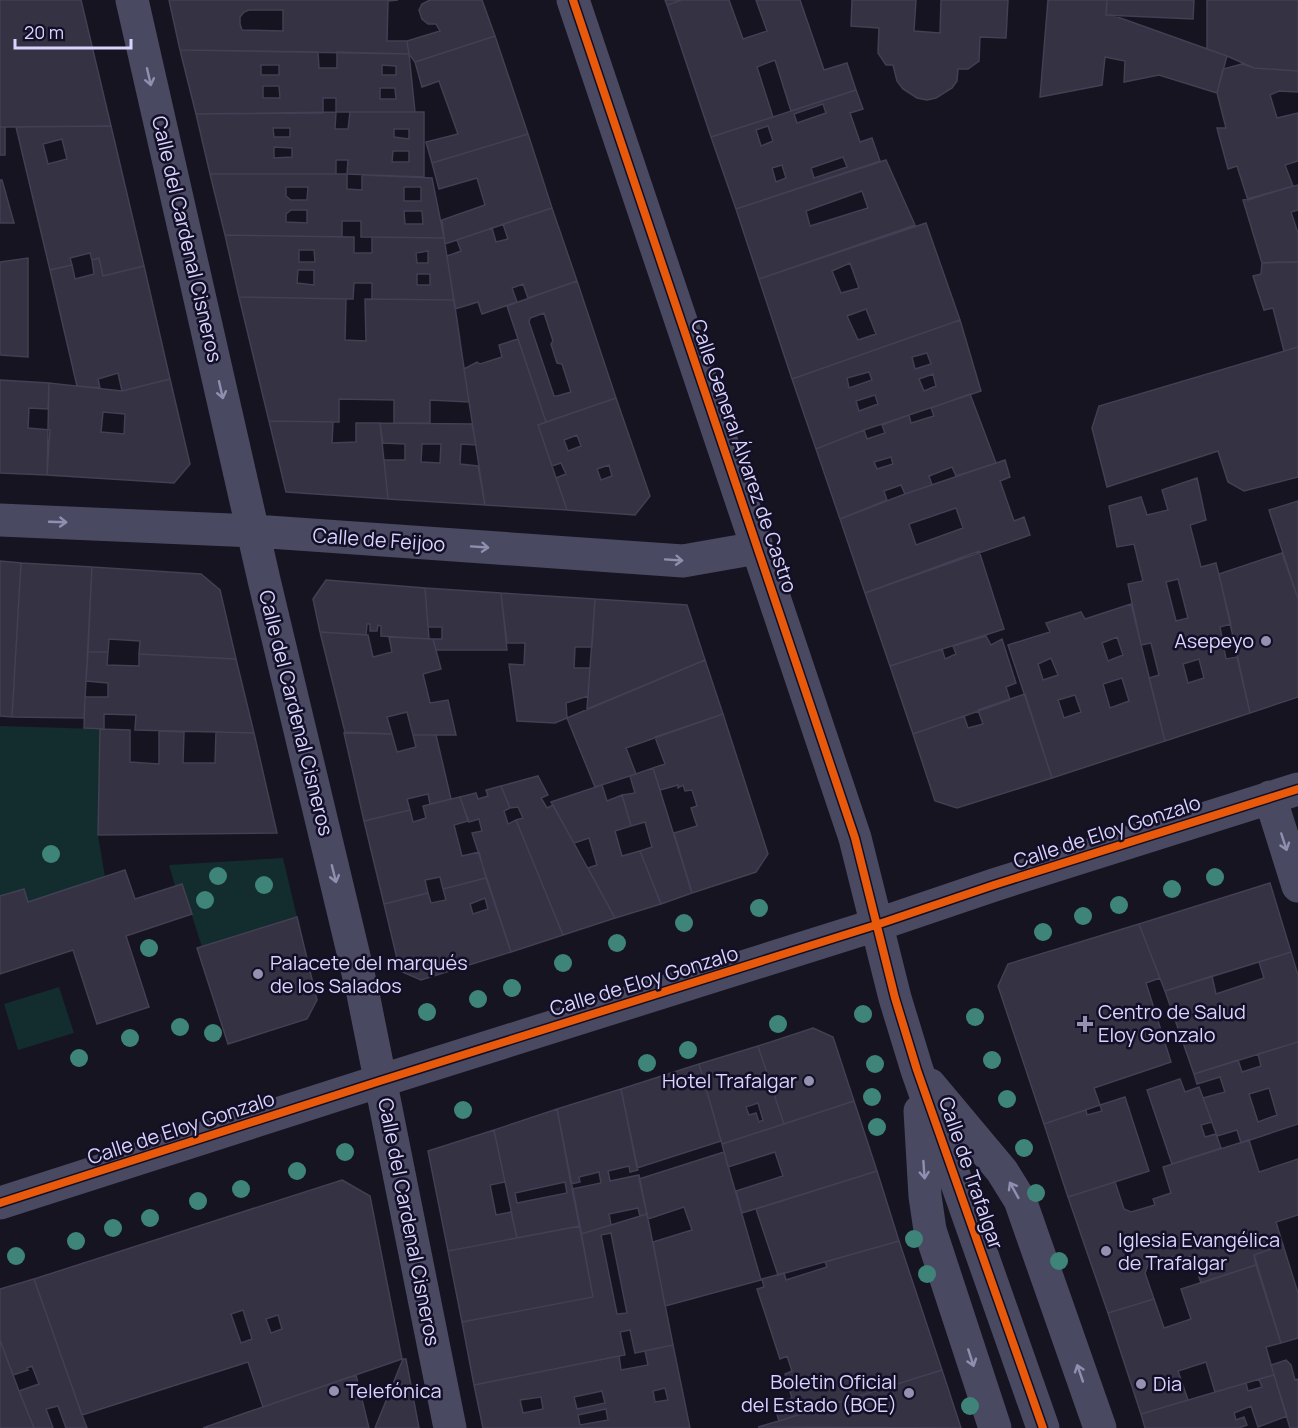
<svg xmlns="http://www.w3.org/2000/svg" width="1298" height="1428" viewBox="0 0 1298 1428" font-family="Manrope,sans-serif">
	<style>
		.green { fill: #132c2d }
		.building { fill: #343243; stroke: #433f54; stroke-width: 1.5; fill-rule: evenodd }
		.lines { fill: none; stroke-linecap: round; stroke-linejoin: round }
		.minor { stroke: #4a4962; stroke-width: 33 }
		.cycleway-casing { stroke: #130f26; stroke-width: 11 }
		.cycleway { stroke: #e8590c; stroke-width: 8 }
		.tree { fill: #3e8478 }
		.oneway { stroke: #928eb0 }
		.poi-dot { fill: #9591b1; stroke: #130f26; stroke-width: 2 }
		.labels { text-anchor: middle; stroke-width: 5; stroke-linejoin: round; paint-order: stroke }
		.street-label { font-size: 20px; fill: #d9d4ff; stroke: #130f26 }
		.poi-label { font-size: 20px; fill: #d9d4ff; stroke: #130f26; text-anchor: start }
	</style>
	<rect width="100%" height="100%" fill="#161421"/>
	<path class="green" d="M0,726L100,729L98,835L105,877L28,902L24,889L0,896Z
		M283,858L297,917L202,947L182,885L175,886L169,865Z
		M59,987L74,1033L18,1050L4,1004Z"/>
	<path class="building" d="M0,0H81L111,126L0,127Z
		M169,0H398L388,1L387,41H407L409,54L180,50ZM249,10H283V31L242,30L240,24V17L244,12Z
		M430,0H482L495,36L415,62L409,54L407,41L440,31L436,24H428L422,19L419,10L422,4Z
		M665,0H682L667,5Z
		M682,0H729L743,39L767,31L756,0H800L824,70L847,63L856,90L791,111L775,60L757,67L773,117L711,137L667,5Z
		M852,0H916L914,31L940,33L941,0H1008L1006,38L980,37L979,61L968,69H958L957,81L952,88L936,98L927,100L917,98L903,89L897,81L893,65H886L878,53L879,28L851,26Z
		M1048,0H1107L1106,15H1112L1227,56L1217,93L1159,75L1124,82L1125,61L1105,57L1102,85L1040,97Z
		M1107,0H1194L1193,19L1106,15Z
		M1207,0H1298V71L1254,68L1227,56L1207,49Z
		M495,36L528,134L432,163L426,142L458,134L439,81L422,87L415,62Z
		M180,50L318,52L319,68H337V52L409,54L415,112H336V98H323V113L196,114ZM261,65H279V75H261ZM382,65L396,66V75H382ZM263,86H279L280,98H263ZM380,88H395L396,99H380Z
		M1242,64L1254,68L1298,71V92L1279,91L1270,95L1277,118L1298,113V161L1285,165L1293,186L1248,200L1237,166L1228,169L1217,128H1226L1217,93L1223,69Z
		M856,90L863,109L850,113L860,142L872,138L880,161L736,209L711,137ZM823,104L826,113L797,123L794,114ZM768,126L773,141L761,146L756,130ZM843,157L847,167L814,178L811,168ZM782,165L786,178L776,182L772,168Z
		M336,112L335,129H348L350,112H424V177L347,174L348,160H336V174H210L196,114ZM273,128H290V137H274ZM394,129H409V139L394,137ZM274,147L292,148V157L274,158ZM393,151H409V162H392Z
		M111,126L144,266L103,276L99,258L92,260L90,253L70,258L72,265L50,270L16,127ZM62,139L67,159L48,164L43,144Z
		M0,127H5V155H0Z
		M528,134L552,208L445,244L442,220L485,205L477,178L439,189L432,163Z
		M886,160L915,225L759,279L736,209ZM862,191L868,208L810,226L806,211Z
		M210,174H347V189L362,190V175L432,178L444,238L361,237V221H342V237L225,235ZM286,187H308L307,200H291L286,196ZM404,187H421V201H404ZM291,210H307V223L286,222V214ZM404,211H422L423,224H405Z
		M0,180H2L14,223H0Z
		M1298,185V210L1291,212L1298,233V262L1262,263L1243,200Z
		M552,208L577,281L528,298L523,284L512,288L517,302L482,314L478,302L455,309L447,256L461,251L457,240L492,228L496,242L508,239L503,224Z
		M926,223L960,320L792,379L759,279ZM850,263L859,288L841,293L832,271ZM866,309L876,334L858,340L847,316Z
		M225,235L354,237V253H372V237L444,238L454,300L372,299V283H354L353,299L239,297ZM299,250H314L315,262H299ZM428,251V263H417L416,253ZM298,270H314V285L297,283ZM417,274H430V285H417Z
		M28,258V357L0,355V262Z
		M99,258L103,276L144,266L170,379L122,391L118,373L98,379L100,388L77,386L50,270L72,265L75,279L94,274L92,260Z
		M1277,262H1298V347L1284,351L1273,308L1264,310L1253,276L1261,274L1262,263Z
		M577,281L616,398L546,422L507,306ZM544,313L553,341L551,344L557,363L562,364L571,392L557,396H554L529,322L530,318Z
		M239,297L346,299L345,340L366,341L365,299L454,300L469,402L430,400V423H394V400L339,399V422L269,421Z
		M960,320L981,391L864,430L816,449L792,379ZM927,353L931,364L915,369L912,357ZM869,372L872,380L849,388L847,378ZM933,374L936,386L924,391L919,379ZM875,395L878,404L859,411L856,401Z
		M518,339L546,422L538,425L567,510L485,505L464,369L477,362L480,364L502,357L499,345Z
		M1298,347V477L1244,491L1228,482L1218,451L1107,487L1092,428L1099,406Z
		M170,379L190,464L174,483L47,475L49,383L122,391ZM103,412L125,414L124,434L101,432Z
		M0,380L49,383L48,409L29,408L28,428L50,430L47,475L0,473Z
		M970,394L996,463L956,476L952,467L929,476L932,485L905,494L901,485L884,491L887,500L840,519L816,449L864,430L867,439L885,433L882,425L909,415L911,423L934,416L931,408ZM891,457L893,464L877,469L874,462Z
		M616,398L650,496L635,515L567,510L556,478L566,474L561,463L552,466L538,425ZM577,435L581,446L568,451L564,440ZM609,465L612,476L601,480L597,469Z
		M269,421L333,422L332,443L356,442V423H380L388,499L286,492Z
		M380,423L472,424L476,445L461,444L460,464L478,466L485,505L388,499L384,460H405V444L383,443ZM422,444H441L440,463L421,462Z
		M1005,460L1010,477L1000,481L1014,521L1024,517L1030,535L865,593L840,519L905,494ZM956,508L963,528L916,545L909,524Z
		M1197,478L1206,520L1190,525L1201,567L1216,563L1231,624L1220,627L1226,659L1237,657L1250,713L1165,741L1149,678L1159,675L1151,643L1141,645L1128,584L1143,581L1134,544L1117,547L1109,506L1141,497L1147,515L1168,510L1162,490ZM1178,579L1188,618L1176,621L1166,582ZM1199,659L1204,678L1188,683L1183,664Z
		M1298,501V599L1269,510Z
		M979,551L1004,629L890,666L865,593Z
		M1282,553L1298,599V697L1250,713L1219,574Z
		M0,561L21,563L12,717L0,716Z
		M21,563L92,567L84,718L12,717Z
		M92,567L201,574L220,590L236,659L139,654L140,641L109,639L108,652H88Z
		M326,580L425,588L429,639L381,636V626L378,625L377,631H370V624H367L366,635L320,632L313,599Z
		M425,588L501,593L507,650H436L433,639H442V627H428Z
		M501,593L595,599L592,647H575L574,668H590L588,696L566,703L567,718L555,723L517,721L509,664L524,665L525,643H507Z
		M595,599L687,605L705,660L587,709Z
		M1131,604L1165,741L1052,778L1008,645L1050,632L1046,623L1081,612L1085,619ZM1117,637L1123,655L1108,661L1102,643ZM1051,658L1058,675L1043,680L1038,664ZM1122,678L1129,701L1110,708L1103,684ZM1075,695L1081,712L1064,718L1058,700Z
		M320,632L368,635L373,657L392,652L389,637L433,639L441,669L423,674L430,703L448,700L456,735H413L407,712L387,717L392,734L345,732Z
		M986,636L991,645L1002,639L1016,683L1006,687L1010,700L913,734L890,666L942,649L945,659L956,654L953,646Z
		M88,652H108L107,665L139,666V654L236,659L254,733L135,730L136,715L104,714V729L84,728L85,697H108V683L86,681Z
		M705,660L723,714L626,748L636,774L595,787L567,718Z
		M1025,694L1052,778L957,808L935,801L913,734L964,716L968,728L983,724L978,710Z
		M723,714L768,854L756,872L692,893L674,833L697,826L691,808L697,806L692,790L685,791L683,785L678,788V785L660,790L653,768L665,764L655,737Z
		M100,729L130,730V762L159,764V731L184,732L183,763H215L216,732L254,733L277,833L98,835Z
		M344,733L392,734L397,752L416,747L413,735H436L451,799L430,804L428,794L407,799L410,810L364,821Z
		M653,768L692,893L661,904L640,851L652,847L645,822L631,826L622,795L635,793L630,776Z
		M538,776L548,795L541,798L547,808L553,805L615,918L563,935L516,820L523,818L518,807L510,808L501,786Z
		M602,785L607,801L622,795L631,826L615,831L622,856L640,851L661,904L615,918L588,868L597,865L589,838L574,843L551,802Z
		M501,786L510,808L504,811L508,824L516,820L563,935L511,952L472,833L482,831L479,819L469,822L460,797L476,793L478,799L488,796L486,790Z
		M460,797L468,821L454,825L462,856L479,852L486,878L443,889L440,877L425,880L428,893L384,904L364,821L410,810L413,822L426,818L423,806Z
		M125,870L135,899L182,884L192,914L126,936L149,1007L97,1024L73,950L0,974V896L24,889L28,902Z
		M486,878L511,952L421,980L400,971L384,904L428,893L431,903L446,900L443,889ZM485,898L488,909L473,914L470,904Z
		M1270,883L1291,952L1165,991L1139,924Z
		M297,917L317,1000L307,1019L228,1044L197,948Z
		M1139,924L1160,978L1146,983L1171,1062L1094,1088L1100,1105L1044,1124L998,986L1008,964Z
		M1291,952L1298,975V1042L1194,1074L1165,991L1212,976L1216,994L1264,978L1259,962Z
		M813,1028L833,1037L854,1101L784,1124L758,1046Z
		M1298,1042V1124L1241,1143L1237,1130L1217,1136L1203,1098L1225,1092L1220,1077L1197,1084L1194,1074L1238,1060L1242,1072L1261,1066L1258,1054ZM1269,1088L1277,1115L1258,1122L1249,1094Z
		M758,1046L784,1124L722,1144L699,1064ZM758,1103L763,1120L759,1122L756,1113L749,1115L746,1107Z
		M699,1064L721,1141L637,1168L621,1089Z
		M1180,1079L1185,1092L1199,1087L1212,1122L1201,1125L1205,1137L1216,1134L1221,1148L1172,1164L1147,1090Z
		M621,1089L638,1170L630,1172L629,1166L608,1171L610,1181L639,1175L647,1214L640,1216L638,1208L609,1214L611,1225L581,1234L572,1189L601,1183L599,1172L579,1177L580,1182L571,1184L557,1109Z
		M1125,1097L1149,1171L1068,1197L1044,1124L1086,1110L1087,1115L1102,1111L1100,1105Z
		M854,1101L877,1171L742,1213L736,1191L783,1176L775,1152L728,1167L722,1144Z
		M557,1109L580,1226L517,1238L494,1130ZM565,1182L567,1193L517,1203L515,1193Z
		M494,1130L505,1182L490,1185L496,1215L511,1212L517,1238L448,1251L428,1151Z
		M1249,1140L1259,1172L1298,1159V1215L1276,1222L1283,1245L1254,1255L1256,1265L1201,1283L1192,1256L1173,1262L1172,1257L1148,1265L1145,1273L1154,1299L1108,1313L1068,1197L1115,1182L1124,1209L1131,1212L1155,1205L1153,1199L1171,1193L1163,1167Z
		M724,1152L761,1280L665,1306L653,1242L692,1230L684,1207L648,1219L639,1179Z
		M877,1171L899,1241L778,1275L756,1209Z
		M342,1180L370,1196L402,1359L263,1407L248,1362L82,1415L34,1279ZM243,1310L252,1339L241,1343L231,1314ZM278,1315L282,1329L271,1333L266,1319Z
		M647,1214L673,1345L635,1353L630,1330L620,1332L625,1355L474,1385L462,1322L593,1297L581,1234ZM611,1233L627,1313L617,1314L601,1235Z
		M580,1226L593,1297L462,1322L448,1251Z
		M899,1241L942,1370L779,1421L774,1404L792,1398L785,1374L792,1371L787,1356L780,1359L757,1289L764,1287L762,1279L784,1273L786,1280L827,1267L825,1262Z
		M1283,1245L1298,1293V1338L1281,1343L1254,1255Z
		M1256,1265L1281,1343L1266,1347L1274,1375L1215,1392L1206,1362L1178,1371L1188,1400L1141,1414L1108,1313L1154,1299L1164,1328L1191,1319L1181,1289Z
		M34,1279L82,1415L87,1428H66L58,1406L46,1409L53,1428H34L19,1391L39,1384L32,1366L27,1368L28,1370L13,1375L0,1340V1289Z
		M0,1340L19,1391L34,1428H0Z
		M673,1345L690,1428H483L474,1385L619,1356L621,1370L648,1365L645,1351ZM665,1388L668,1400L655,1402L653,1391ZM602,1391L605,1403L577,1409L574,1397ZM541,1397L543,1409L523,1413L520,1400ZM606,1409L608,1420L580,1425L578,1415Z
		M403,1359H406L419,1428H375Z
		M1286,1360L1291,1365L1295,1380L1298,1379V1428H1290L1271,1365Z
		M942,1370L961,1428L758,1427L779,1421Z
		M356,1375L369,1428H203L248,1412Z
		M1274,1375L1287,1416L1258,1427L1251,1406L1234,1413L1236,1420L1244,1417L1247,1425L1239,1428H1145L1141,1414L1246,1383L1248,1391L1262,1387L1259,1379Z"/>
	<g class="lines">
		<path class="minor" d="M132,0L264,580L363,994L450,1428
			M573,0L855,838L895,998L917,1070L1043,1428
			M0,520L254,531L683,561L757,548
			M1270,797L1298,886
			M930,1085L1002,1171L1020,1200L1100,1428
			M920,1111L925,1196L930,1230L995,1428
			M0,1203L380,1081L876,925L994,885L1298,789"/>
		<defs>
			<path id="cycleway" d="M573,0L855,838L895,998L917,1070L1043,1428
				M0,1203L380,1081L876,925L994,885L1298,789"/>
		</defs>
		<use href="#cycleway" class="cycleway-casing"/>
		<use href="#cycleway" class="cycleway"/>
	</g>
	<g class="tree">
		<circle cx="51" cy="854" r="9"/>
		<circle cx="218" cy="876" r="9"/>
		<circle cx="1215" cy="877" r="9"/>
		<circle cx="264" cy="885" r="9"/>
		<circle cx="1172" cy="889" r="9"/>
		<circle cx="205" cy="900" r="9"/>
		<circle cx="1119" cy="905" r="9"/>
		<circle cx="759" cy="908" r="9"/>
		<circle cx="1083" cy="916" r="9"/>
		<circle cx="684" cy="923" r="9"/>
		<circle cx="1043" cy="932" r="9"/>
		<circle cx="617" cy="943" r="9"/>
		<circle cx="149" cy="948" r="9"/>
		<circle cx="563" cy="963" r="9"/>
		<circle cx="512" cy="988" r="9"/>
		<circle cx="478" cy="999" r="9"/>
		<circle cx="427" cy="1012" r="9"/>
		<circle cx="863" cy="1014" r="9"/>
		<circle cx="975" cy="1017" r="9"/>
		<circle cx="778" cy="1024" r="9"/>
		<circle cx="180" cy="1027" r="9"/>
		<circle cx="213" cy="1033" r="9"/>
		<circle cx="130" cy="1038" r="9"/>
		<circle cx="688" cy="1050" r="9"/>
		<circle cx="79" cy="1058" r="9"/>
		<circle cx="992" cy="1060" r="9"/>
		<circle cx="647" cy="1063" r="9"/>
		<circle cx="875" cy="1064" r="9"/>
		<circle cx="872" cy="1097" r="9"/>
		<circle cx="1007" cy="1099" r="9"/>
		<circle cx="463" cy="1110" r="9"/>
		<circle cx="877" cy="1127" r="9"/>
		<circle cx="1024" cy="1148" r="9"/>
		<circle cx="345" cy="1152" r="9"/>
		<circle cx="297" cy="1171" r="9"/>
		<circle cx="241" cy="1189" r="9"/>
		<circle cx="1036" cy="1193" r="9"/>
		<circle cx="198" cy="1201" r="9"/>
		<circle cx="150" cy="1218" r="9"/>
		<circle cx="113" cy="1228" r="9"/>
		<circle cx="914" cy="1239" r="9"/>
		<circle cx="76" cy="1241" r="9"/>
		<circle cx="16" cy="1256" r="9"/>
		<circle cx="1059" cy="1261" r="9"/>
		<circle cx="927" cy="1274" r="9"/>
		<circle cx="970" cy="1406" r="9"/>
	</g>
	<defs><path id="oneway-shaft" d="M-6 0H5M1.5-3L5.5 0L1.5 3" fill="none" stroke-width="1.6" stroke-linecap="round" stroke-linejoin="round" transform="scale(1.5)"/></defs>
	<g class="oneway">
		<use href="#oneway-shaft" transform="translate(149 77) rotate(77)"/>
		<use href="#oneway-shaft" transform="translate(221 390) rotate(77)"/>
		<use href="#oneway-shaft" transform="translate(58 522) rotate(2)"/>
		<use href="#oneway-shaft" transform="translate(480 547) rotate(4)"/>
		<use href="#oneway-shaft" transform="translate(674 560) rotate(4)"/>
		<use href="#oneway-shaft" transform="translate(1284 842) rotate(72)"/>
		<use href="#oneway-shaft" transform="translate(334 874) rotate(76)"/>
		<use href="#oneway-shaft" transform="translate(924 1170) rotate(86)"/>
		<use href="#oneway-shaft" transform="translate(1014 1190) rotate(-119)"/>
		<use href="#oneway-shaft" transform="translate(971 1358) rotate(72)"/>
		<use href="#oneway-shaft" transform="translate(1080 1373) rotate(-109)"/>
	</g>
	<g class="poi-dot">
		<circle cx="1266" cy="641" r="6"/>
		<circle cx="258" cy="974" r="6"/>
		<path d="M1082 1015h6v6h6v6h-6v6h-6v-6h-6v-6h6z"/>
		<circle cx="809" cy="1081" r="6"/>
		<circle cx="1106" cy="1251" r="6"/>
		<circle cx="1141" cy="1384" r="6"/>
		<circle cx="334" cy="1391" r="6"/>
		<circle cx="909" cy="1393" r="6"/>
	</g>
	<g class="labels">
		<g class="street-label">
			<text transform="translate(187 239) rotate(77)" y="7">Calle del Cardenal Cisneros</text>
			<text transform="translate(744 456) rotate(71)" y="7">Calle General Álvarez de Castro</text>
			<text transform="translate(379 540) rotate(4)" y="7">Calle de Feijoo</text>
			<text transform="translate(296 713) rotate(76)" y="7">Calle del Cardenal Cisneros</text>
			<text transform="translate(1107 832) rotate(-18)" y="7">Calle de Eloy Gonzalo</text>
			<text transform="translate(644 981) rotate(-17)" y="7">Calle de Eloy Gonzalo</text>
			<text transform="translate(181 1128) rotate(-18)" y="7">Calle de Eloy Gonzalo</text>
			<text transform="translate(971 1173) rotate(71)" y="7">Calle de Trafalgar</text>
			<text transform="translate(409 1222) rotate(79)" y="7">Calle del Cardenal Cisneros</text>
		</g>
		<g class="poi-label">
			<text x="1254" y="648" text-anchor="end">Asepeyo</text>
			<text x="270" y="970">Palacete del marqués<tspan x="270" dy="23">de los Salados</tspan></text>
			<text x="1098" y="1019">Centro de Salud<tspan x="1098" dy="23">Eloy Gonzalo</tspan></text>
			<text x="797" y="1088" text-anchor="end">Hotel Trafalgar</text>
			<text x="1118" y="1247">Iglesia Evangélica<tspan x="1118" dy="23">de Trafalgar</tspan></text>
			<text x="897" y="1389" text-anchor="end">Boletin Oficial<tspan x="897" dy="23">del Estado (BOE)</tspan></text>
			<text x="1153" y="1391">Dia</text>
			<text x="346" y="1398">Telefónica</text>
		</g>
	</g>
	<path d="M15 39v9h116v-9" fill="none" stroke="#d9d4ff" stroke-width="3"/>
	<text x="24" y="39" font-size="18" fill="#d9d4ff" stroke="#130f26" stroke-width="4.5" paint-order="stroke">20 m</text>
</svg>
